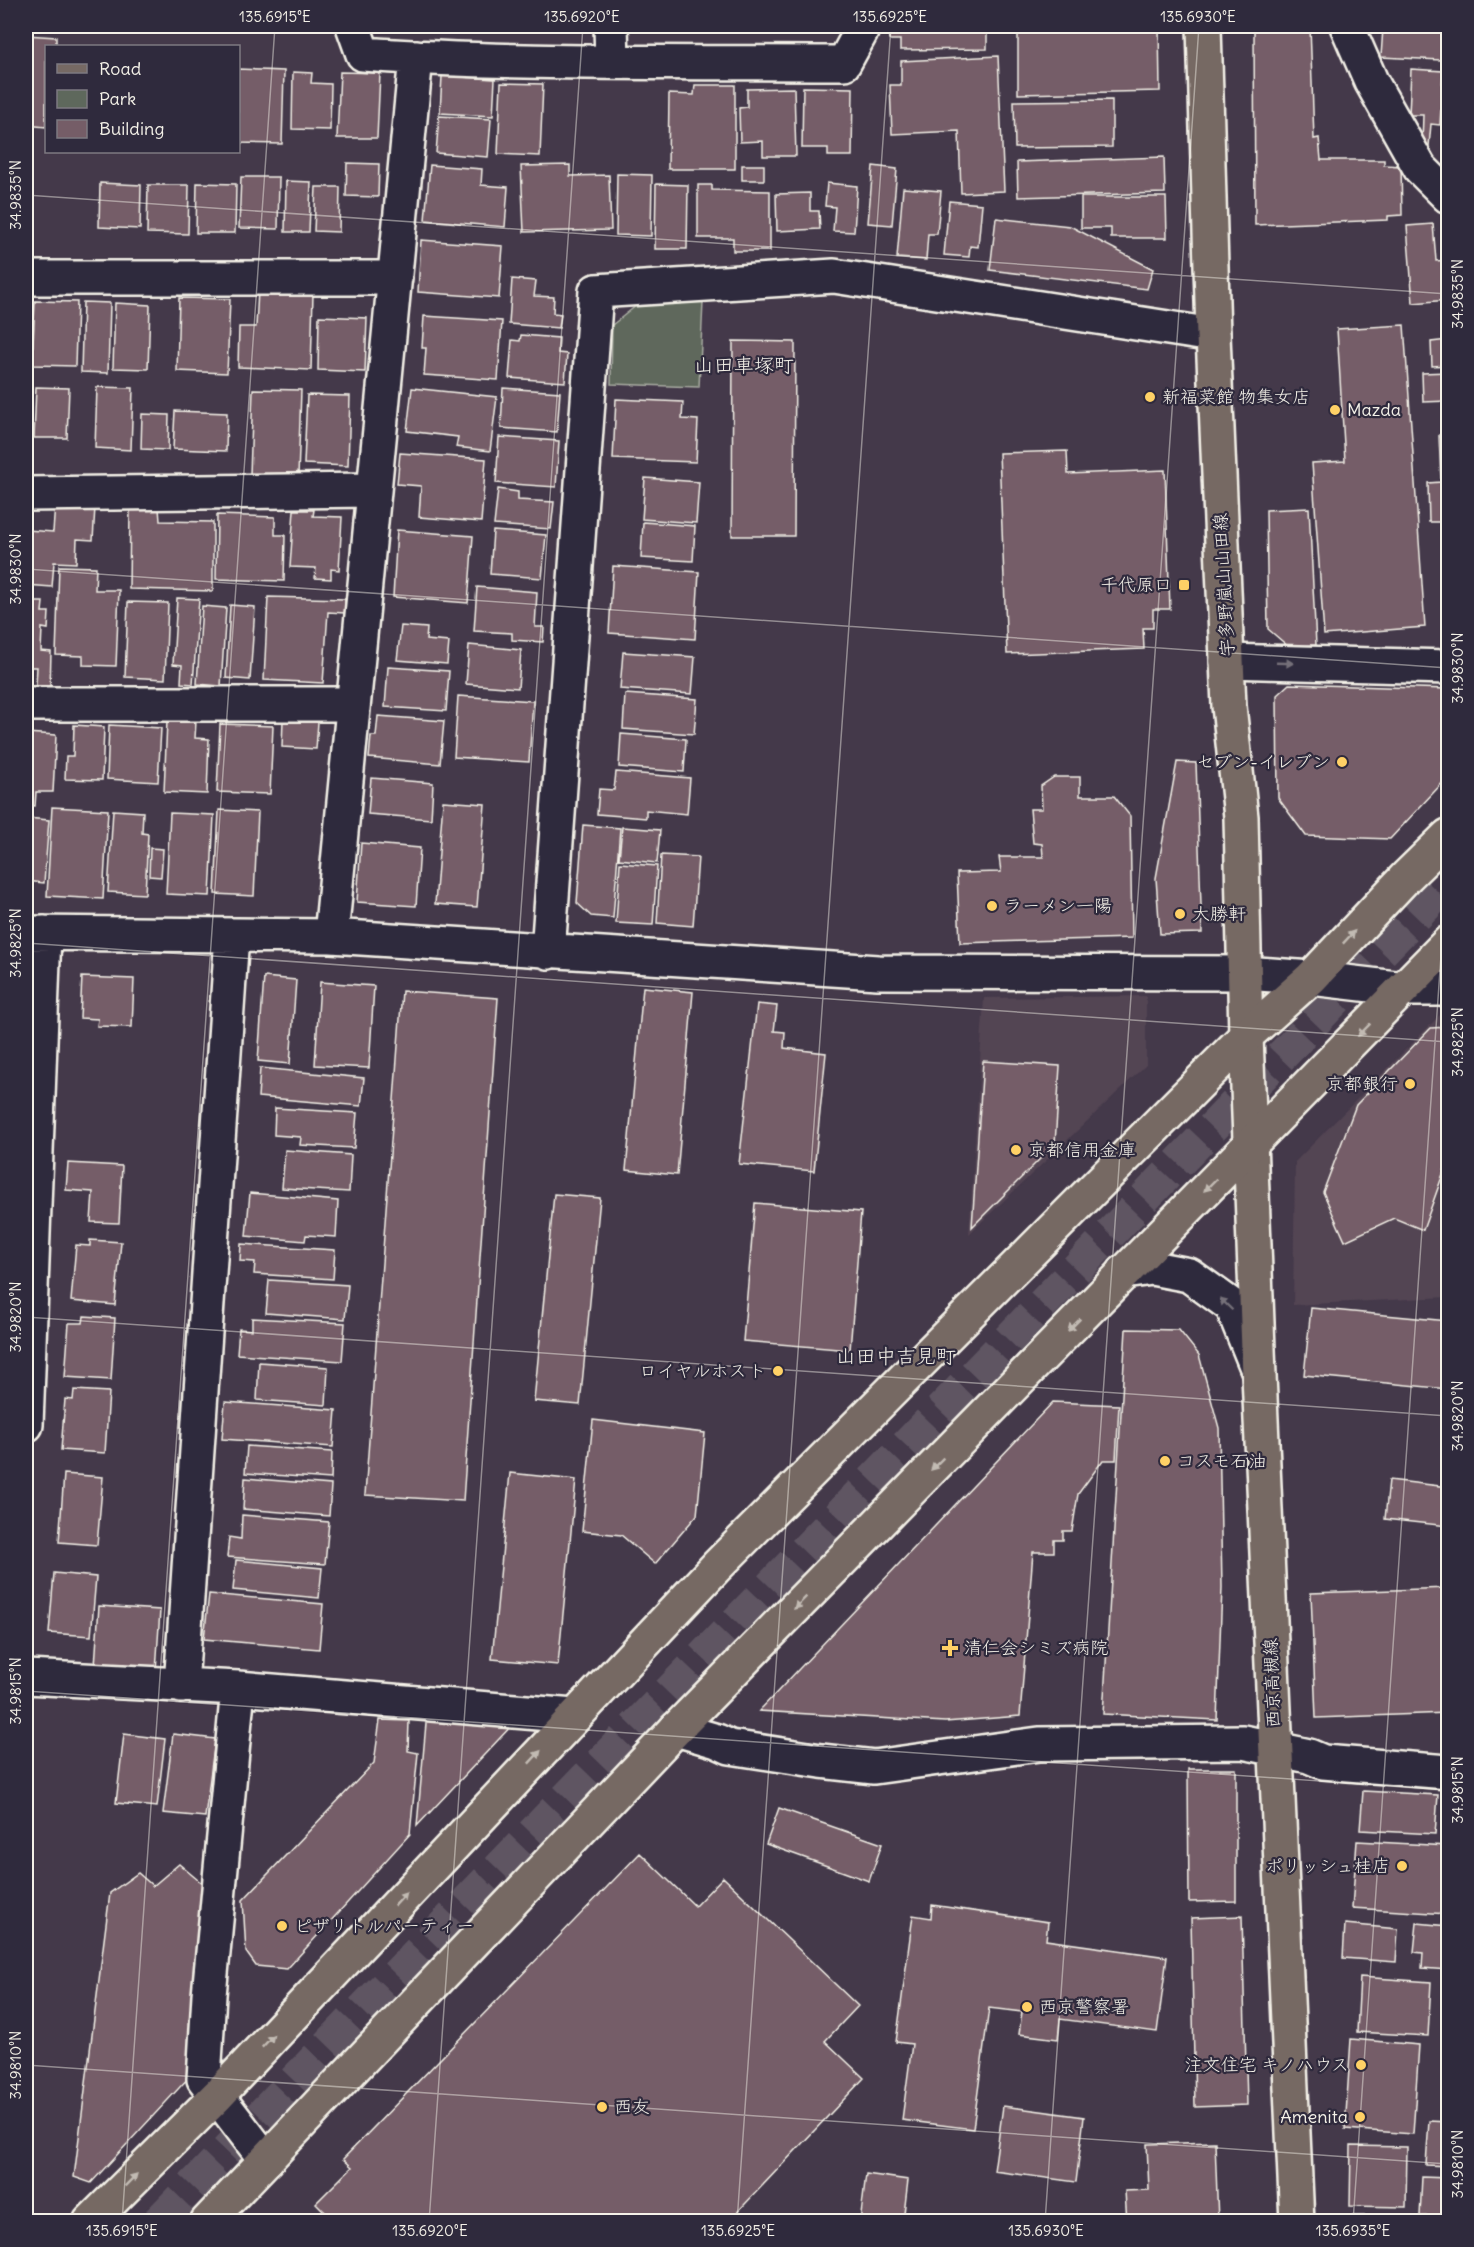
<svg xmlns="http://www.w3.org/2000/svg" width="1474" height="2247" viewBox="0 0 1474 2247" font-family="Delius,'Klee One',sans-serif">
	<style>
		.built { fill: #534453 }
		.green { fill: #5e685c; stroke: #a9aca2; stroke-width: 1.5 }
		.building { fill: #755d67; stroke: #f4f1e8; stroke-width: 1.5 }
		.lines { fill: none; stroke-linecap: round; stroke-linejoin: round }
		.highway-tunnel { stroke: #5e5562; stroke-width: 33; stroke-dasharray: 33 16; stroke-linecap: butt }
		.minor-casing { stroke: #f4f1e8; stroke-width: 38 }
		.major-casing { stroke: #f4f1e8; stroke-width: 38 }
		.highway-casing { stroke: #f4f1e8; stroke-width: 38 }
		.minor { stroke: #2f2a3d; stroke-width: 33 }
		.major { stroke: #766964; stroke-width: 33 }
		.highway { stroke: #766964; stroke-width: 33 }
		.oneway { fill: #747079 }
		.oneway2 { fill: #c2bbb3 }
		.ticks { fill: none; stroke: #f4f1e8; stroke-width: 1.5; stroke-opacity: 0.45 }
		.poi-dot { fill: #ffd166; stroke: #2f2a3d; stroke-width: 2 }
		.labels { text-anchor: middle; stroke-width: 4.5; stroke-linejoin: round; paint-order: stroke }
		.poi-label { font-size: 18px; fill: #f4f1e8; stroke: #2f2a3d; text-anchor: start }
		.street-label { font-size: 18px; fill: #f4f1e8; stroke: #2f2a3d }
		.neighbourhood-label { font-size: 20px; fill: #f4f1e8; stroke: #2f2a3d }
		.neatline { fill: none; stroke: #f4f1e8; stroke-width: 2 }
		.ticks-label { font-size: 15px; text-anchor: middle; fill: #f4f1e8 }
	</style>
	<rect width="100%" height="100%" fill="#44394a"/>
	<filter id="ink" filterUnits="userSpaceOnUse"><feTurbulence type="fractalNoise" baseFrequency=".0167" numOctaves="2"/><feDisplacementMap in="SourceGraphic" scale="12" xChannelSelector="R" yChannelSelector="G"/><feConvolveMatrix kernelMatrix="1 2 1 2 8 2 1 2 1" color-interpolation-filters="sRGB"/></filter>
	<g filter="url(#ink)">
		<path class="built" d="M1146,996V1065L969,1234L984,998Z
			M1448,1007V1297L1293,1305L1295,1162Z"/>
		<path class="green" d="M641,302H703L699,387L611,384L612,325Z"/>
		<path class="building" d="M399,26H476V29H399Z
			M888,26H987V49L900,50V40H889Z
			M1018,26H1159L1160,91L1018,94Z
			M1254,26H1310L1314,139L1319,138L1321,160H1384V165L1401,166L1402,215L1388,216V220L1255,225Z
			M1383,28L1443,31L1441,60L1381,57Z
			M26,35L56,37V46H46V127L26,125Z
			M998,56L1004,191L961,193L959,131L892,134L890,85H901V61Z
			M238,69L284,71L282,144L238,143Z
			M1411,69L1443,71L1440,125L1431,124L1429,146H1422L1423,115H1409Z
			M293,72L312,73L311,83L331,84L330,130L292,129Z
			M340,72L380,73L377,138H337Z
			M442,76L495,79L493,116L440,113Z
			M501,83L543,84L540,156L498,154Z
			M695,85H735V169H668L669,94L694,95Z
			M803,87L853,88L852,156H828V148H802Z
			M794,88L796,156H763V141L740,142L739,108L747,107V89Z
			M1112,100V147L1015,148L1014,101Z
			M439,116L491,119L488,157L436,153Z
			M1164,157L1165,193L1018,197L1017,162Z
			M347,163L379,164L378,197L346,196Z
			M430,165L482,169L481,185L508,187L505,227L425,220Z
			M570,165V176L609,175L611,230L524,232L521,166Z
			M742,165H764V180H742Z
			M873,166L897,169L892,225L868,223Z
			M617,174L652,175L651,236L616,235Z
			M241,177H279L278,229L239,228Z
			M286,181L311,182L309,232H285Z
			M100,183L141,185L140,229L99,227Z
			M197,183L236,184L235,233H196Z
			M827,183L857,186L854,232L833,231L835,207L825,206Z
			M656,184L688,185L687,249H655Z
			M148,185H189L188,234L147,233Z
			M698,185H712V190L770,191V251H733V238H698Z
			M316,187H340L339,232L314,231Z
			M903,188L941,191L937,234H928L926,260L897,258Z
			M810,193V211H819L820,229L777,231L776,194Z
			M1081,197H1166L1167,238H1111V228H1081Z
			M949,201L982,204L978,247L970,246L969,257L944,255Z
			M996,218L1070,226L1153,269L1147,289L990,270Z
			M1433,224L1436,261L1448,260V300L1413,303L1407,226Z
			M421,240L503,246L499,298L418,292Z
			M512,279L536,281L534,296L554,297L553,313L561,314L559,328L509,324Z
			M258,291L313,293L311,370L238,367L239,327H256Z
			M179,298L230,299L227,373L177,371Z
			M35,301L77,302L75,366L32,365Z
			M83,302L110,303L108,373L81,372Z
			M115,303L150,305L148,369L113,368Z
			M319,316L367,318L365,372L318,370Z
			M424,316L502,321L498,380L424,375L426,348H422Z
			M1404,325L1425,627L1324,635L1312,463L1345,461L1337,329Z
			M521,335L559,338L558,353L567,354L565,382L509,378L512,340L520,341Z
			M1448,340V365L1432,366L1431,342Z
			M733,341L795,342L794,536H732Z
			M1448,372V401L1423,402L1422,373Z
			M36,387L69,388L67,438H34Z
			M97,387L133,388L131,450L95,448Z
			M412,388L497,397L490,451L456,447L458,437L407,431Z
			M503,388L560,392L557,432L501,428Z
			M253,389L301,390L298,477L250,475Z
			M307,395L350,396L348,466L304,464Z
			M616,399L683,402L682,419L698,420L696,462L613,459Z
			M175,411L227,413L226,451L173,449Z
			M142,414L169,415L168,450L141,449Z
			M1448,434V522H1429L1428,483L1441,482L1439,435Z
			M499,437L559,441L556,487L496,483Z
			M1067,451L1068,474L1165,470L1170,609H1153V628H1143L1144,649L1007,654L999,453Z
			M400,453L486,459L481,522L419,517L421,486L397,484Z
			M645,478L699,482L696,523L642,519Z
			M498,489L518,492V500L554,502L551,529L494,525Z
			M55,504L95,507L93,540L77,539L76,563L54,562L52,587L26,585L27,530L53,532Z
			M130,508H159L160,521L213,522V591L129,589Z
			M1309,508L1316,645L1289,647L1268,629L1266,510Z
			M294,510H314L313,516L342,517L339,570L331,569V579L315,578L316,568L290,567Z
			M217,515L275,517V535H285L284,581L216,579Z
			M643,522L695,526L693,561L641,558Z
			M397,530L473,536L468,603L393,597Z
			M493,531L546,535L542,578L490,574Z
			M59,566L96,567L95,590H119L116,666L83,665V656L56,655Z
			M613,566L699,572L695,639L609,633Z
			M477,587L537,592L535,627H544L543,642L512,640V633L474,631Z
			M268,597L345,599V613L328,612L323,683L264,680Z
			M177,598L199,599L193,684L181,683L182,665L173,664Z
			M26,602H43L42,612H49L48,629L42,628L41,651L51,652L50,687L36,686L37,667H26Z
			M128,602L168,603L165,679L125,677Z
			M230,605L255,607L250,680L226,678Z
			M202,606L226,608L221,686L197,684Z
			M401,626L427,628L426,640L449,642L447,664L397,660Z
			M469,645L521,650L518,688L466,684Z
			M623,652L695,657L692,694L620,689Z
			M388,667L449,671L446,711L385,707Z
			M1289,684L1448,689V777L1390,839L1306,836L1278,798L1277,695Z
			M625,694L697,699L694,734L623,729Z
			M458,696L533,701L529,762L454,757Z
			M378,716L444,721L440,764L369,758L371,736H376Z
			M283,720L318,722L316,749L282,747Z
			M167,721H196L195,738L209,739L207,794L164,792Z
			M220,724L273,726L270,794L217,792Z
			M74,725L104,727L102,780L65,779L66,756H73Z
			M109,725L161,728L158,782L107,779Z
			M26,733L56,735L53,792H36L35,806L26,805Z
			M621,734L686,739L684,772L619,767Z
			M1177,762L1196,763L1202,933L1160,934L1156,878Z
			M616,772L690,778L687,814L646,810V818L597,814L599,789L614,790Z
			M1054,777H1080V796H1114L1130,816L1132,938L960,943L957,873L1001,872L999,857H1043L1042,844L1033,843L1030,809H1042L1041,786Z
			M371,778L433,783L431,819L368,814Z
			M443,801L485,804L477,907L435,904Z
			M52,807L108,810L103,899L47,896Z
			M113,810L143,812L142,833L148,834L145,894L108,892Z
			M219,810L258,812L254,896L215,894Z
			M170,813L214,815L210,896L166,894Z
			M26,818L49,820L44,883L26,881Z
			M583,825L620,828L613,918L591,916L577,903Z
			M622,827L660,830L657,863L619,859Z
			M361,843L420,848L416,906L357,902Z
			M150,848L163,849L161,877L149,876Z
			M661,855L698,857L693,926L657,923Z
			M620,863L657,866L653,925L616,923Z
			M82,977L134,979L132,1027L97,1026L98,1019L80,1018Z
			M264,977L296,980L290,1064L258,1061Z
			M320,982L374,986L369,1068L315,1065Z
			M643,987L693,992L677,1175L626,1170Z
			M402,991L498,998L463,1501L365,1495Z
			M757,1004L777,1006L774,1031L785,1032L784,1048L826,1053L814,1171L739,1164Z
			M1448,1027V1160L1423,1230L1394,1218L1345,1241L1323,1192L1356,1105L1431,1028Z
			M983,1061L1060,1066L1055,1144L972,1227Z
			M260,1068L364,1078L361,1106L258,1097Z
			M275,1108L357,1113L354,1148L300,1145L301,1137L274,1135Z
			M285,1150L351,1155L349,1192L282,1188Z
			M68,1163L122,1166L119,1223L91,1222L93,1192L66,1190Z
			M250,1193L338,1201L336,1237L306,1235L305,1241L246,1236Z
			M554,1194L600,1198L580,1405L534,1401Z
			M755,1203L861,1212L850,1350L743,1341Z
			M90,1240L121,1242L115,1305L71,1301L76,1245L90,1246Z
			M241,1244L335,1250L333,1279L254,1274L255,1262L240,1261Z
			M269,1280L348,1285L345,1319L266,1313Z
			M1311,1308L1448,1321V1389L1304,1375Z
			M84,1316L115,1318L111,1380L65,1377L69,1323H83Z
			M252,1318L345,1323L342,1361L237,1354L239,1329L252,1330Z
			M1126,1329L1179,1330L1199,1355L1219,1428L1222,1587L1217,1720L1103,1714Z
			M259,1362L328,1367L326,1405L257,1400Z
			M74,1390L109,1392L105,1453L61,1450L65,1399L73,1400Z
			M225,1402L336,1410L333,1447L222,1439Z
			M1053,1402L1119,1405L1116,1460H1103L1078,1494L1072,1531H1063V1540H1054V1552H1033L1020,1716L945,1722L759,1711Z
			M593,1420L705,1433L697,1515L655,1564L621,1535L582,1531Z
			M247,1446L332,1452L331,1479L245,1473Z
			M510,1473L576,1480L558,1665L492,1659Z
			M64,1474L103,1477L97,1545L59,1542Z
			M245,1478L331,1485L329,1516L243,1509Z
			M1389,1480L1448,1487V1526L1385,1519Z
			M242,1515L329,1522L325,1564L227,1557L229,1537L241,1539Z
			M236,1560L322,1568L319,1598L233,1590Z
			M54,1573L96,1577L91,1636L49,1633Z
			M1448,1588V1713L1316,1718L1311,1593Z
			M209,1594L323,1604L319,1649L204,1639Z
			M99,1606L160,1610L156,1671L95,1666Z
			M427,1712L516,1721L417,1826Z
			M380,1720L409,1721L408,1751L418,1753L410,1834L287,1969L256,1966L246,1952L243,1900L374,1763Z
			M124,1734L165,1739L157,1807L116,1803Z
			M173,1734L215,1739L205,1817L163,1813Z
			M1188,1769H1236V1901L1189,1902Z
			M1363,1791L1438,1795L1435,1834L1360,1830Z
			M779,1808L882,1844L869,1881L766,1844Z
			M1357,1841L1448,1846V1914L1352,1908Z
			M640,1853L695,1906L723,1877L858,2006L825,2041L864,2078L728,2222H335L316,2203L352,2167L343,2159Z
			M179,1864L211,1891L192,2074L91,2183L74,2177L110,1893L138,1873L153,1886Z
			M932,1905L1048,1922L1046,1940L1167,1957L1157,2032L1060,2019L1058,2039L1019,2034L1022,2012L989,2008L973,2129L902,2120L912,2044L896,2042L913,1915L931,1918Z
			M1242,1916L1247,2105L1195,2107L1191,1918Z
			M1417,1923L1448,1926V1970L1422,1968L1423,1953L1414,1952Z
			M1345,1924L1398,1929L1396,1962L1343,1958Z
			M1360,1977L1431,1982L1428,2036L1357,2032Z
			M1351,2039L1419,2045L1413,2134L1345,2129Z
			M1003,2106L1084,2117L1076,2182L994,2171Z
			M1429,2121L1448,2122V2166L1426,2165Z
			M1215,2142L1218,2222H1127L1125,2191L1149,2190L1147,2144Z
			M1351,2146L1407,2147L1406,2207L1350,2206Z
			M866,2174L908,2180L903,2222H860Z
			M1422,2177L1448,2178V2222H1445L1446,2217L1420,2216Z
			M1342,2216H1411V2222H1342Z"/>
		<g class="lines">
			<path class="highway-tunnel" d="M158,2222L1448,883"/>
			<defs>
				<path id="minor" d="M353,26L363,54C523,65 684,62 844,63L861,32V26
					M611,26L612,61
					M1347,26L1371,81L1420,168L1448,196
					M26,278H395
					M26,494L373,490
					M1227,661L1448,667
					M26,704H353
					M26,933L331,936L878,972L1245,973L1311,978L1405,989H1448
					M331,936L416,57
					M548,952L596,291L834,276L1213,335
					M1124,1272L1152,1268L1189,1275L1232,1306L1258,1370
					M26,1425L44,933
					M26,1677L238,1688L574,1716
					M181,1686L232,935
					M238,1688L209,1995L204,2079L266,2160
					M676,1729L717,1741L730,1747L821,1761L874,1767L1039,1744L1243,1742L1309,1756L1323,1762L1448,1772"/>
				<path id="major" d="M1204,26L1213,335L1229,706L1241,817L1246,1036L1259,1375L1297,2222"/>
				<path id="highway" d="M90,2222L218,2095L717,1566L1246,1036L1311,978L1407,876L1448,836
					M207,2222L676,1729L1448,943"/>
			</defs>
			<use href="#minor" class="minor-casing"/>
			<use href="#major" class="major-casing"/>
			<use href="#highway" class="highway-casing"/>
			<use href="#minor" class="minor"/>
			<use href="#major" class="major"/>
			<use href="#highway" class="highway"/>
		</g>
		<defs><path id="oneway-solid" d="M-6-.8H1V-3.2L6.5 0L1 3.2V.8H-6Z" transform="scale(1.5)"/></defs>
		<g class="oneway">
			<use href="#oneway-solid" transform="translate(1285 663) rotate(2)"/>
			<use href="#oneway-solid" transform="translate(1226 1304) rotate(-136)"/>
		</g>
		<g class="oneway2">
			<use href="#oneway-solid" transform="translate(1349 937) rotate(-47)"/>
			<use href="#oneway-solid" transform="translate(1364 1030) rotate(135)"/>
			<use href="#oneway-solid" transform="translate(1210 1185) rotate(135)"/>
			<use href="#oneway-solid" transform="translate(1074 1325) rotate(135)"/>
			<use href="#oneway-solid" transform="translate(937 1464) rotate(135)"/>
			<use href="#oneway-solid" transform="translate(800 1603) rotate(135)"/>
			<use href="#oneway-solid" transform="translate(535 1757) rotate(-47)"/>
			<use href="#oneway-solid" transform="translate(401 1899) rotate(-47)"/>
			<use href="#oneway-solid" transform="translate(268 2041) rotate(-47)"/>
			<use href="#oneway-solid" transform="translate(131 2180) rotate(-45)"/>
		</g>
	</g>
	<path class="ticks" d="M26,195L1448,294M26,569L1448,668M26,943L1448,1042M26,1317L1448,1416M26,1691L1448,1790M26,2065L1448,2164M122,2222L275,26M429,2222L583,26M737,2222L891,26M1045,2222L1199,26M1353,2222L1448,855"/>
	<g class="poi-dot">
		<circle cx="1150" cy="397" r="6"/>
		<circle cx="1335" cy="410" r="6"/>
		<rect x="1178" y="579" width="12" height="12" rx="3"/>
		<circle cx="1342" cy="762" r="6"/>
		<circle cx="992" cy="906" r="6"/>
		<circle cx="1180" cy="914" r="6"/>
		<circle cx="1410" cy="1084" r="6"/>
		<circle cx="1016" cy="1150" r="6"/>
		<circle cx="778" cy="1371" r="6"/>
		<circle cx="1165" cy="1461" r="6"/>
		<path d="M947 1639h6v6h6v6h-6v6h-6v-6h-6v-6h6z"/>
		<circle cx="1402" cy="1866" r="6"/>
		<circle cx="282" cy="1926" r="6"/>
		<circle cx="1027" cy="2007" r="6"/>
		<circle cx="1361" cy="2065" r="6"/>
		<circle cx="602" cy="2107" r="6"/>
		<circle cx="1360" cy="2117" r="6"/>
	</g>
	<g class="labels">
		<g class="poi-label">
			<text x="1162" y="403">新福菜館 物集女店</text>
			<text x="1347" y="416">Mazda</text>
			<text x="1172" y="591" text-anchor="end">千代原口</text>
			<text x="1330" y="768" text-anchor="end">セブン-イレブン</text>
			<text x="1004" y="912">ラーメン一陽</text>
			<text x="1192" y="920">大勝軒</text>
			<text x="1398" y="1090" text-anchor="end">京都銀行</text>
			<text x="1028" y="1156">京都信用金庫</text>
			<text x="766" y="1377" text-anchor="end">ロイヤルホスト</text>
			<text x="1177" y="1467">コスモ石油</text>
			<text x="964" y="1654">清仁会シミズ病院</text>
			<text x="1390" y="1872" text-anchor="end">ポリッシュ桂店</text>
			<text x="294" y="1932">ピザリトルパーティー</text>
			<text x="1039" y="2013">西京警察署</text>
			<text x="1349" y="2071" text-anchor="end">注文住宅 キノハウス</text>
			<text x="614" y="2113">西友</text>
			<text x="1348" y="2123" text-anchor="end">Amenita</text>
		</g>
		<g class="street-label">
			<text transform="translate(1224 585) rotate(-93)" y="6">宇多野嵐山山田線</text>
			<text transform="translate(1272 1683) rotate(-92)" y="6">西京高槻線</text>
		</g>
		<g class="neighbourhood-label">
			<text x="744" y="372">山田車塚町</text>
			<text x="896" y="1363">山田中吉見町</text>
		</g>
	</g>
	<rect width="1474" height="2247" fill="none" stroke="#2f2a3d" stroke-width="66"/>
	<rect x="45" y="45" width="195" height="108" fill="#2f2a3d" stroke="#7e7a81" stroke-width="1.5"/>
	<rect x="57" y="64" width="30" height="9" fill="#766964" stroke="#7e7a81" stroke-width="1.5"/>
	<text x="99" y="75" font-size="18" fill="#f4f1e8">Road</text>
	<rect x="57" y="90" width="30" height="18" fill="#5e685c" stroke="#7e7a81" stroke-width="1.5"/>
	<text x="99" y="105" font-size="18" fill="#f4f1e8">Park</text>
	<rect x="57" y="120" width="30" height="18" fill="#755d67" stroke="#7e7a81" stroke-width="1.5"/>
	<text x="99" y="135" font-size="18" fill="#f4f1e8">Building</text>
	<rect x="33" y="33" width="1408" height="2181" class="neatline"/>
	<g class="ticks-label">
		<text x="275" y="22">135.6915°E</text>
		<text x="582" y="22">135.6920°E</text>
		<text x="890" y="22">135.6925°E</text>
		<text x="1198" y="22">135.6930°E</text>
		<text transform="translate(16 195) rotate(-90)" y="5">34.9835°N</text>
		<text transform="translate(1458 294) rotate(-90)" y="5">34.9835°N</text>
		<text transform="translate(16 569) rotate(-90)" y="5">34.9830°N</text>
		<text transform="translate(1458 668) rotate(-90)" y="5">34.9830°N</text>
		<text transform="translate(16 943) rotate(-90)" y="5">34.9825°N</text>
		<text transform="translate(1458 1042) rotate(-90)" y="5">34.9825°N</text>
		<text transform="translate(16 1317) rotate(-90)" y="5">34.9820°N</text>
		<text transform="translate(1458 1416) rotate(-90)" y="5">34.9820°N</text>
		<text transform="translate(16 1691) rotate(-90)" y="5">34.9815°N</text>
		<text transform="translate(1458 1790) rotate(-90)" y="5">34.9815°N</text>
		<text transform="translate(16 2065) rotate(-90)" y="5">34.9810°N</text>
		<text transform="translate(1458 2164) rotate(-90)" y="5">34.9810°N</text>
		<text x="122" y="2236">135.6915°E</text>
		<text x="430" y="2236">135.6920°E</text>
		<text x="738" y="2236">135.6925°E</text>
		<text x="1046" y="2236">135.6930°E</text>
		<text x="1353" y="2236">135.6935°E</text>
	</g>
</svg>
